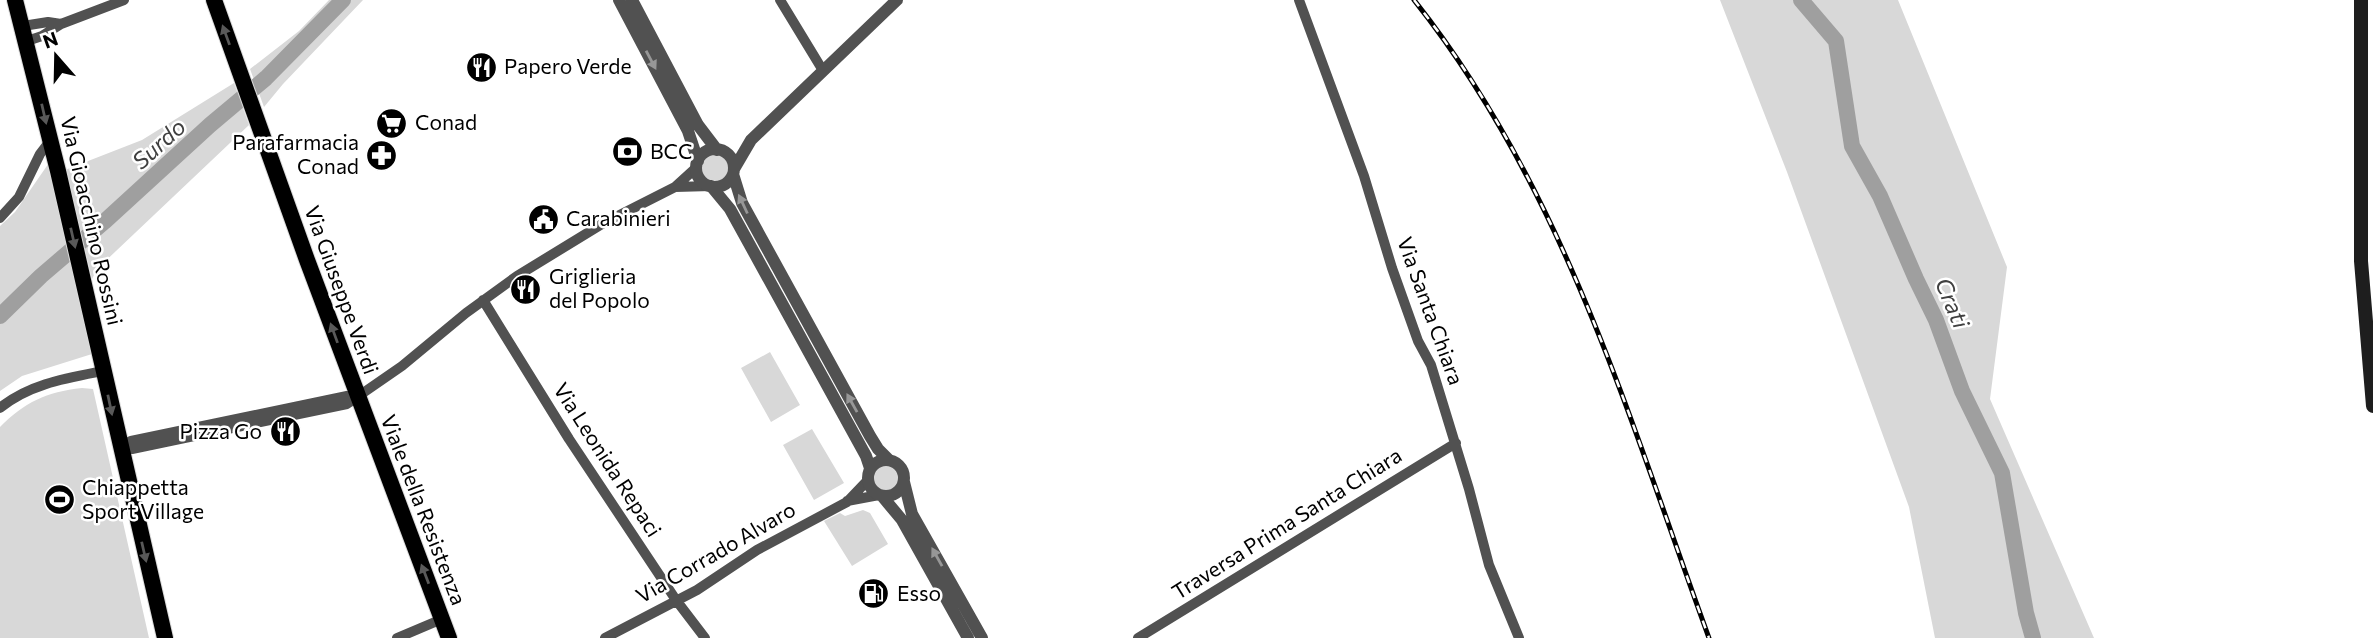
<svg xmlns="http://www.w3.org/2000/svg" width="2373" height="638" viewBox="0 0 2373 638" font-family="Commissioner,sans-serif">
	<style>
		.green { fill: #d8d8d8 }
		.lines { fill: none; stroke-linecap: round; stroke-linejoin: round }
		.river { stroke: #9f9f9f; stroke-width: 16 }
		.primary-casing { stroke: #dbdbdb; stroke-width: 18 }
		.minor { stroke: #515151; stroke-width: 10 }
		.tertiary { stroke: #515151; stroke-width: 12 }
		.secondary { stroke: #1e1e1e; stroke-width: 14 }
		.primary { stroke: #000; stroke-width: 16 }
		.rail-casing { stroke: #000; stroke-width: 5 }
		.rail { stroke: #fff; stroke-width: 2.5; stroke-dasharray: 8; stroke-linecap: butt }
		.oneway { fill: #595959 }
		.oneway2 { fill: #979797 }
		.labels { text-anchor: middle; stroke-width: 5; stroke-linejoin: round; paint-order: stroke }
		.poi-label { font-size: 21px; fill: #000; stroke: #fff; text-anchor: start }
		.street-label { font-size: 21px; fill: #000; stroke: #fff }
		.water-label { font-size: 23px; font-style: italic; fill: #404040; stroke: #fff }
	</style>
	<rect width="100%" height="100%" fill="#fff"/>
	<path class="green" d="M329,0H363L283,84L264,107L250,69L299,31Z
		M1720,0H1898L2007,267L1990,399L2094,638H1935L1909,507L1787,172Z
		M234,83L249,125L97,269L92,279L65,170L142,140Z
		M700 168a14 14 0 1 1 28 0a14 14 0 1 1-28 0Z
		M51,160L92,354L22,376L0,391V226L15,212Z
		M770,352L800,405L771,422L741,368Z
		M82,388L93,389L149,638H0V427C25,402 46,392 82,388Z
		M812,429L844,483L814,500L783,445Z
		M872 478a14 14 0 1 1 28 0a14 14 0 1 1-28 0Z
		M863,510L870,513L888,544L852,566L824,521L840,513L845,516Z"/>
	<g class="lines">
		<path class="river" d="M1801,0L1836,41L1852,146L1880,196L1916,279L1936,320L1962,391L2002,473L2026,613L2033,638
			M0,316L41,276L104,222L210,125L266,78L343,0"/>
		<defs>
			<path id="primary" d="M15,0L58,171L165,638
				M214,0L307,260L449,638"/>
		</defs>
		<use href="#primary" class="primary-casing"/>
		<path class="minor" d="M780,0L822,69
			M1299,0L1364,176L1392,268L1418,341L1431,365L1469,489L1489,565L1519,638
			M23,26L48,22L61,24
			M27,41L42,36L61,24L124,0
			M675,187L711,186
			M0,218L19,197L40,154L50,141
			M483,300L569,439L676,600L705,638
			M0,408C29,384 67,378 103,371
			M120,447L132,449L347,404L402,366L466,313L517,276L602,224L675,187L697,167
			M120,447L131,441L347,396L357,397
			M847,501L879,495
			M397,638L442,619
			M605,638L697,590L757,550L847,502L868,480
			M1138,638L1456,443"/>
		<path class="tertiary" d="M619,0L688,131L698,161
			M632,0L698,125L717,150
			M696 168a19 19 0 1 1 38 0a19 19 0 1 1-38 0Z
			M734,169L751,140L897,0
			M733,174L742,203L870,436L878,449L889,460
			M711,186L730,209L866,456L870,468
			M868 478a18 18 0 1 1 36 0a18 18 0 1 1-36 0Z
			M904,482L912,514L982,638
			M882,496L902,520L968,638"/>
		<path class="secondary" d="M2361,0V261L2373,406"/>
		<use href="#primary" class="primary"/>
		<defs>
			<path id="rail" d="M1414,0C1564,189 1628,416 1709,638"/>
		</defs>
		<use href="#rail" class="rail-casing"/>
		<use href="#rail" class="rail"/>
	</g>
	<defs><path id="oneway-solid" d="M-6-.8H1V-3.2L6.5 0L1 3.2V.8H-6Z" transform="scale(1.75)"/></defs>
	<g class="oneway">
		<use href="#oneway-solid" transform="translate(226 35) rotate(-110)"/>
		<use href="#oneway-solid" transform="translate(44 114) rotate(77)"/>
		<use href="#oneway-solid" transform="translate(73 238) rotate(77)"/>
		<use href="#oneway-solid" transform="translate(334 333) rotate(-110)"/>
		<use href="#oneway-solid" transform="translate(110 405) rotate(78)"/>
		<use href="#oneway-solid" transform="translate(144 552) rotate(77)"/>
		<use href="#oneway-solid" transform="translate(425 574) rotate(-111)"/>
	</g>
	<g class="oneway2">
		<use href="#oneway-solid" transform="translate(651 60) rotate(62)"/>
		<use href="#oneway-solid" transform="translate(743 204) rotate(-115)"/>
		<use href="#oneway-solid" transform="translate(852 403) rotate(-119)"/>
		<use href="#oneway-solid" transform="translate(937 557) rotate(-119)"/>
	</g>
	<defs>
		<symbol id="restaurant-disc" viewBox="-11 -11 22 22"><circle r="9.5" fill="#000" stroke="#fff"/><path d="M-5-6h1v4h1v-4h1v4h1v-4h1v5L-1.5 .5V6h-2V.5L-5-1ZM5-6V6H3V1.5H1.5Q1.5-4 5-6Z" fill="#fff"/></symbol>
		<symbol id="supermarket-disc" viewBox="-11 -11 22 22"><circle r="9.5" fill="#000" stroke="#fff"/><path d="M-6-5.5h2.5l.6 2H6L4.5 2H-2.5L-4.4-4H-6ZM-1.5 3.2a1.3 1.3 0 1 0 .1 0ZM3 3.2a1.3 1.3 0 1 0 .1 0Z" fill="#fff"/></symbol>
		<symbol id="bank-disc" viewBox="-11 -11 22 22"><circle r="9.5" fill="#000" stroke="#fff"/><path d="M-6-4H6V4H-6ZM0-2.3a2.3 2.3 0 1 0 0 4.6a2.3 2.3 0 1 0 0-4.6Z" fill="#fff"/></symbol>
		<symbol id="pharmacy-disc" viewBox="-11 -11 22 22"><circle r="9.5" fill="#000" stroke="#fff"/><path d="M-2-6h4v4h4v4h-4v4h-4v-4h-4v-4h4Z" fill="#fff"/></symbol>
		<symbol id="civic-disc" viewBox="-11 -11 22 22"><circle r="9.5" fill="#000" stroke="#fff"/><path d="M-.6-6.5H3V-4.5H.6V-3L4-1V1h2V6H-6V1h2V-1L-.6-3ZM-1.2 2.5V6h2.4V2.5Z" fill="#fff"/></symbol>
		<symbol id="stadium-disc" viewBox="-11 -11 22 22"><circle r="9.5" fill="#000" stroke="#fff"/><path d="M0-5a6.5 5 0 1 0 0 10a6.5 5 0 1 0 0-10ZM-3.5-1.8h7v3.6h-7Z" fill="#fff"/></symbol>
		<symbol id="fuel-disc" viewBox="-11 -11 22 22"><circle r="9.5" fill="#000" stroke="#fff"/><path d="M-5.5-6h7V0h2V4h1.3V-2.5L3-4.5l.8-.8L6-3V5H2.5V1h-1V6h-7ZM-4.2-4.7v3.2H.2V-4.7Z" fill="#fff"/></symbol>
	</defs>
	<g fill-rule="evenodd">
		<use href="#restaurant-disc" x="464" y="50" width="35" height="35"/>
		<use href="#supermarket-disc" x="374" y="106" width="35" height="35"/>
		<use href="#bank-disc" x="610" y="134" width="35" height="35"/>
		<use href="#pharmacy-disc" x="364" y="138" width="35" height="35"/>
		<use href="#civic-disc" x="526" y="202" width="35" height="35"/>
		<use href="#restaurant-disc" x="508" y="272" width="35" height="35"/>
		<use href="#restaurant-disc" x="268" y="414" width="35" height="35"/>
		<use href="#stadium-disc" x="42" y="482" width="35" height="35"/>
		<use href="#fuel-disc" x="856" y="576" width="35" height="35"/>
	</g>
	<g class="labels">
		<g class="poi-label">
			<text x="504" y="74">Papero Verde</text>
			<text x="415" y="130">Conad</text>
			<text x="359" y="150" text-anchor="end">Parafarmacia<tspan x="359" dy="24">Conad</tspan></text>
			<text x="650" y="159">BCC</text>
			<text x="566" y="226">Carabinieri</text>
			<text x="549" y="284">Griglieria<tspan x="549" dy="24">del Popolo</tspan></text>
			<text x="262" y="439" text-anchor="end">Pizza Go</text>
			<text x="82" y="495">Chiappetta<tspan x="82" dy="24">Sport Village</tspan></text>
			<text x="897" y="601">Esso</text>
		</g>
		<g class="street-label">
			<text transform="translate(91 221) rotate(77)" y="7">Via Gioacchino Rossini</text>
			<text transform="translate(341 290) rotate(70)" y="7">Via Giuseppe Verdi</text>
			<text transform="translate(1430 311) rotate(70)" y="7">Via Santa Chiara</text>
			<text transform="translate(607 460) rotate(57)" y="7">Via Leonida Repaci</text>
			<text transform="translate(423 510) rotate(69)" y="7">Viale della Resistenza</text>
			<text transform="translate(1287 524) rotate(-32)" y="7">Traversa Prima Santa Chiara</text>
			<text transform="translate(716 553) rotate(-30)" y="7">Via Corrado Alvaro</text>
		</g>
		<g class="water-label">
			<text transform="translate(159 144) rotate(-42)" y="8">Surdo</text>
			<text transform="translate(1952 303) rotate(67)" y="8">Crati</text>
		</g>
	</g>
	<g transform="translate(56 56) rotate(340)" stroke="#ffffff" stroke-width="5" paint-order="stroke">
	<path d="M0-5L12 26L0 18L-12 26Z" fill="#000000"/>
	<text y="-10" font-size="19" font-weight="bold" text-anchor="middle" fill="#000000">N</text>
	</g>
</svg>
